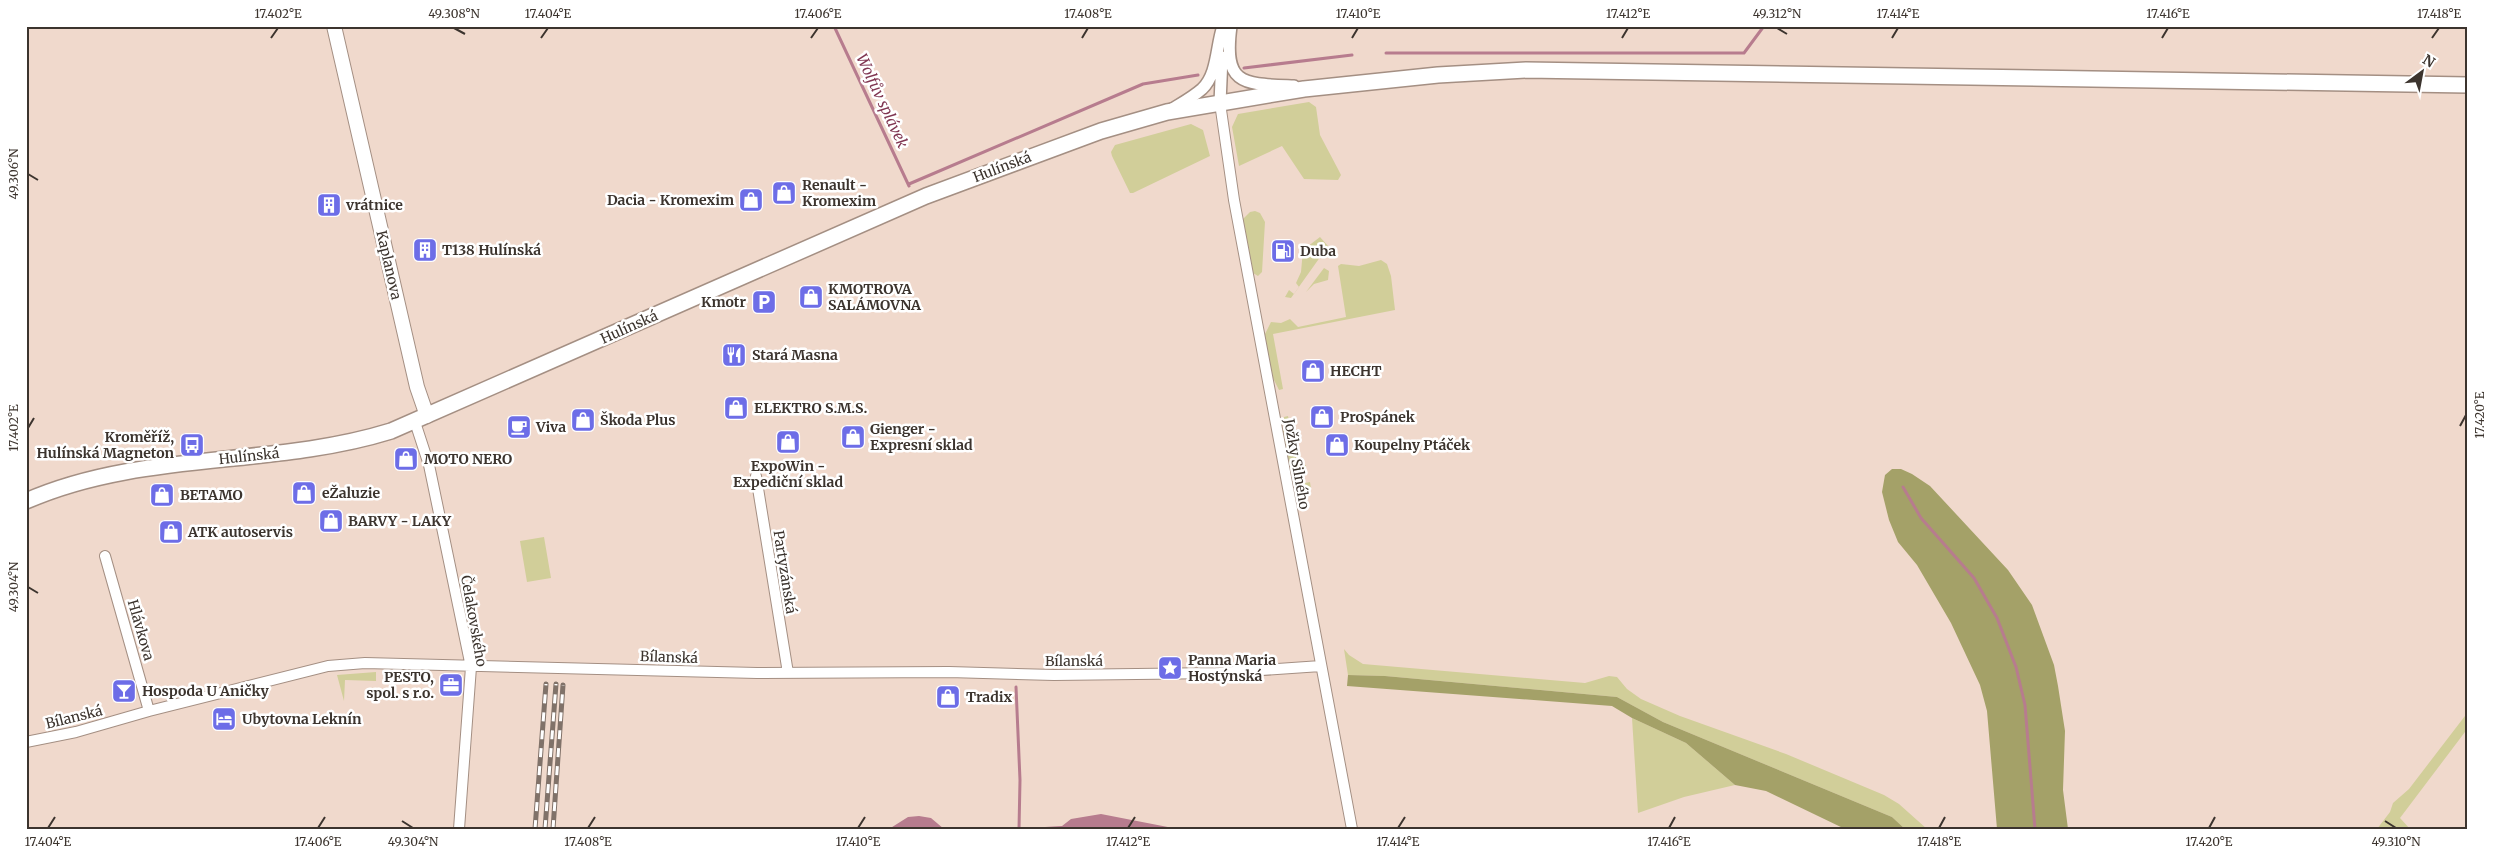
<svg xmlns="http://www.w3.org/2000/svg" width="2494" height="855" viewBox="0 0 2494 855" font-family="Merriweather,serif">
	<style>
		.green { fill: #d1ce99 }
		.forest { fill: #a4a168 }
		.water { fill: #b77c8e }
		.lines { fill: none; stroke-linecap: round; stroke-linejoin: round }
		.stream { stroke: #b77c8e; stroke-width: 3 }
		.minor-casing { stroke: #a48f83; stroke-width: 12 }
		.tertiary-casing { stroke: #a48f83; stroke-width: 14 }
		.secondary-casing { stroke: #a48f83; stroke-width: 16 }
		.primary-casing { stroke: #a48f83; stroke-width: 18 }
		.minor { stroke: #fff; stroke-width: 10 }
		.tertiary { stroke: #fff; stroke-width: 11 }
		.secondary { stroke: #fff; stroke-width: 14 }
		.primary { stroke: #fff; stroke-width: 15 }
		.rail-casing { stroke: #807269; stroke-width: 5 }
		.rail { stroke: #fff; stroke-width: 3; stroke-dasharray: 9; stroke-linecap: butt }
		.ticks { fill: none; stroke: #3c342e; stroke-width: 2 }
		.labels { text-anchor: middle; stroke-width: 5; stroke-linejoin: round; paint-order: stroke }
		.street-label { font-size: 14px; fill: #3c342e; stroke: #fff }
		.poi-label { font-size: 14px; font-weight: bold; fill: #3c342e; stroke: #fff; text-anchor: start }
		.water-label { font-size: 15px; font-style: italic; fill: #803652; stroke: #fff }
		.neatline { fill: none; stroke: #3c342e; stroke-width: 2 }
		.ticks-label { font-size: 12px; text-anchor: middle; fill: #3c342e }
	</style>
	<rect width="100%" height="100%" fill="#f0d9cc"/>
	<path class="green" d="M1309,102L1316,107L1320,135L1339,171L1341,175L1338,180L1304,179L1282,146L1239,166L1232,127L1238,114Z
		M1191,124L1203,130L1210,156L1133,193H1130L1112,156L1111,152L1115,145Z
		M1255,211L1260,213L1265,222L1262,272L1258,276L1253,273L1242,220L1250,212Z
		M1320,237L1328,246L1291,298L1285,297L1289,290L1294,294L1299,287L1296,283L1301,272L1303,250Z
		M1381,260L1387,264L1391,276L1395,310L1273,334L1283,389L1279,390L1273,378L1264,336L1271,322L1281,323L1290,319L1298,327L1346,317L1338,266L1341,264L1359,266Z
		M1324,268L1329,271L1328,280L1314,284L1306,292Z
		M1288,416L1298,466L1306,465L1305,473L1298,474L1290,469L1283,431L1284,417Z
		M1310,482L1311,489L1295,492L1300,484Z
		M544,537L551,578L527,582L520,541Z
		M1344,649L1349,655L1363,664L1585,683L1609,676L1617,677L1627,689L1641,699L1680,716L1786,754L1884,795L1899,804L1927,829H1905L1892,817L1663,722L1617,697L1385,676L1348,675Z
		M376,672V681L345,680L344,701L337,675Z
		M2468,712V728L2400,818L2410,829H2377L2390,812L2393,803L2409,789Z
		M1632,718L1686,743L1735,785L1684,797L1638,813Z"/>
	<path class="forest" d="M1892,469H1901L1912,474L1930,486L2008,570L2032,605L2054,665L2058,686L2065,731L2063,790L2068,829H1997L1987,711L1980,685L1951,623L1917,565L1898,542L1889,520L1882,492L1885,475Z
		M1348,675L1385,676L1617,697L1663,722L1892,817L1905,829H1845L1766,791L1735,785L1686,743L1632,718L1612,706L1347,686Z"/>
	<path class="water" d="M1101,814L1178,829H1044L1045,827L1062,826L1071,819Z
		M919,816L931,818L944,829H889L908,817Z"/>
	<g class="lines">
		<path class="stream" d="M834,26L909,186
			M1386,53H1744L1764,26
			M1244,68L1352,55
			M909,184L1143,84L1198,75
			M1903,487L1921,518L1974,578L1997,618L2016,667L2025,705L2035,829
			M1016,687L1020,780L1019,829"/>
		<defs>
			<path id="minor" d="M1220,103L1234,200L1352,829
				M415,422L429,465L471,667L459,829
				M756,476L788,673
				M105,556L149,711
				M26,742L76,732L149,711L328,666L365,663L757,673L949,672L1054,675L1219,673L1321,666"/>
			<path id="tertiary" d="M1231,26C1223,86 1243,84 1294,86
				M1220,103L1222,57
				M1172,109C1182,103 1193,97 1202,89C1218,74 1216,46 1223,26"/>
			<path id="secondary" d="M334,26L417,387L427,416"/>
			<path id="primary" d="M26,501C142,450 272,468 391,431L926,196L1101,131L1167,112L1304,89L1438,75L1526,70L2468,85"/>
		</defs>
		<use href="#minor" class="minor-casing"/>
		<use href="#tertiary" class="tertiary-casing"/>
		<use href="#secondary" class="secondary-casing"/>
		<use href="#primary" class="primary-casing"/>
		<use href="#minor" class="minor"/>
		<use href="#tertiary" class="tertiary"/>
		<use href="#secondary" class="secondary"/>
		<use href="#primary" class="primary"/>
		<defs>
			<path id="rail" d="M535,829L546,684
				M545,829L556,684
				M553,829L563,685"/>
		</defs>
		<use href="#rail" class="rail-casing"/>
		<use href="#rail" class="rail"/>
	</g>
	<path class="ticks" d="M454,28L465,34M1777,28L1787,34M271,38L278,28M541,38L548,28M811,38L818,28M1082,38L1088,28M1352,38L1358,28M1622,38L1628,28M1892,38L1898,28M2162,38L2168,28M2432,38L2439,28M28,174L38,180M2460,426L2466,415M28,428L34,418M28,587L38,593M402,821L413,828M2385,821L2396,828M48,828L55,817M318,828L325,817M588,828L595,817M858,828L865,817M1128,828L1135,817M1398,828L1405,817M1669,828L1675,817M1939,828L1945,817M2209,828L2215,817"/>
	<defs>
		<symbol id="shop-square" viewBox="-11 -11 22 22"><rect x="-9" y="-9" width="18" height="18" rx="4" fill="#6d6de7" stroke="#fff"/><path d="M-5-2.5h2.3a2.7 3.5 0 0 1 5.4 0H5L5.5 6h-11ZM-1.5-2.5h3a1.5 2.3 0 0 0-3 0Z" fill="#fff"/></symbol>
		<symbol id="building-square" viewBox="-11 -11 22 22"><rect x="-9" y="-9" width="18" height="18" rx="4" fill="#6d6de7" stroke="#fff"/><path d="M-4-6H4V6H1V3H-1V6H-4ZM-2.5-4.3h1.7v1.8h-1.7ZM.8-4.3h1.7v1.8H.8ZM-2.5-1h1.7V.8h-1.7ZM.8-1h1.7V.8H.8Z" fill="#fff"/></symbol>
		<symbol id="fuel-square" viewBox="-11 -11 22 22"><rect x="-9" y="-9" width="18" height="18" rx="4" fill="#6d6de7" stroke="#fff"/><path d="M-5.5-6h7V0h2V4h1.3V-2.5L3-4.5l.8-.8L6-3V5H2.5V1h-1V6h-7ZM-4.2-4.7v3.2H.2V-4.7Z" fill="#fff"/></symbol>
		<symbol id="parking-square" viewBox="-11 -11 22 22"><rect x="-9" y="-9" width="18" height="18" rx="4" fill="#6d6de7" stroke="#fff"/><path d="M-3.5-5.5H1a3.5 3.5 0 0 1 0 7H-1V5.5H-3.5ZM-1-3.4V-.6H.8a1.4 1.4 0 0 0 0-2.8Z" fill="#fff"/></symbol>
		<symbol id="restaurant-square" viewBox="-11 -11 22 22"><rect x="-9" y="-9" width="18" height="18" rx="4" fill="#6d6de7" stroke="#fff"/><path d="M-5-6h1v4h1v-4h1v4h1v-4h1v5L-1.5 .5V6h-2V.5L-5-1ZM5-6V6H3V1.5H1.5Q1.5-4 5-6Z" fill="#fff"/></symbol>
		<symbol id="cafe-square" viewBox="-11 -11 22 22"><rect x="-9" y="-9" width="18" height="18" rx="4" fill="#6d6de7" stroke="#fff"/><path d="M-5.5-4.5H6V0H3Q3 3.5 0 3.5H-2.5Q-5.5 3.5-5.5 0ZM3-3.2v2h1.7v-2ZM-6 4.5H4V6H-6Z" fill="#fff"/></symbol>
		<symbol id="bus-square" viewBox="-11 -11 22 22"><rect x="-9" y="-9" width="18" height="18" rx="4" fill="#6d6de7" stroke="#fff"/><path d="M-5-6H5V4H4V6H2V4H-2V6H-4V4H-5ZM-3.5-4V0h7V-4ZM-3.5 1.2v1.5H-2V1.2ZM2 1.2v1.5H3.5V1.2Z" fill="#fff"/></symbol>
		<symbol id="sight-square" viewBox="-11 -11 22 22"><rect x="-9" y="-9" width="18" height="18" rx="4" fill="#6d6de7" stroke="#fff"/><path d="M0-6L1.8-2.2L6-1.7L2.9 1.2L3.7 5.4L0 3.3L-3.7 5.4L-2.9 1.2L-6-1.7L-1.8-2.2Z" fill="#fff"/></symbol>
		<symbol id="office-square" viewBox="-11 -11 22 22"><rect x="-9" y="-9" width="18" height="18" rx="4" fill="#6d6de7" stroke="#fff"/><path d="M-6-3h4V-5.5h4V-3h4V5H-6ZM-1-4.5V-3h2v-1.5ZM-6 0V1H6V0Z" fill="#fff"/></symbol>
		<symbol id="bar-square" viewBox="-11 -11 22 22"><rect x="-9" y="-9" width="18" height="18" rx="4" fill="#6d6de7" stroke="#fff"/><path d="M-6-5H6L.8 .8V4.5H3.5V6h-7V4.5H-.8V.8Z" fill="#fff"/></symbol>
		<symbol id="hotel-square" viewBox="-11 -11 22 22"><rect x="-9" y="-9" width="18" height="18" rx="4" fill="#6d6de7" stroke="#fff"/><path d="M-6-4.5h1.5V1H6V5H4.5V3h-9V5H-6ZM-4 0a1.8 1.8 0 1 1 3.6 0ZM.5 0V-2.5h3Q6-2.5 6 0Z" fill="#fff"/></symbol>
	</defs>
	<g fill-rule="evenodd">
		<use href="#shop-square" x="770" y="179" width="28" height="28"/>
		<use href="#shop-square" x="737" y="186" width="28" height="28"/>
		<use href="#building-square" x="315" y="191" width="28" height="28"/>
		<use href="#building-square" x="411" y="236" width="28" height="28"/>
		<use href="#fuel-square" x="1269" y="237" width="28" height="28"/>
		<use href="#shop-square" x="797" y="283" width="28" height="28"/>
		<use href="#parking-square" x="750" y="288" width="28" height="28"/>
		<use href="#restaurant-square" x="720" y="341" width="28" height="28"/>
		<use href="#shop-square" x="1299" y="357" width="28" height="28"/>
		<use href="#shop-square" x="722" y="394" width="28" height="28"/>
		<use href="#shop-square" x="1308" y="403" width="28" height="28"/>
		<use href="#shop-square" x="569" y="406" width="28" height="28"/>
		<use href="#cafe-square" x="505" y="413" width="28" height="28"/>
		<use href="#shop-square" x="839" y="423" width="28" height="28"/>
		<use href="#shop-square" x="774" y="428" width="28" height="28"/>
		<use href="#bus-square" x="178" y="431" width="28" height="28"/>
		<use href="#shop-square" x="1323" y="431" width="28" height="28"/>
		<use href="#shop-square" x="392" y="445" width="28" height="28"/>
		<use href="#shop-square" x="290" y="479" width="28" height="28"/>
		<use href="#shop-square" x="148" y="481" width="28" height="28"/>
		<use href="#shop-square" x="317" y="507" width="28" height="28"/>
		<use href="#shop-square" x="157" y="518" width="28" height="28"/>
		<use href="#sight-square" x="1156" y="654" width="28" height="28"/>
		<use href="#office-square" x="437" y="671" width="28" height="28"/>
		<use href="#bar-square" x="110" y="677" width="28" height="28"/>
		<use href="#shop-square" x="934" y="683" width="28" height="28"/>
		<use href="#hotel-square" x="210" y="705" width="28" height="28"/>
	</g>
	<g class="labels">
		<g class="street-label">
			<text transform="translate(1002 167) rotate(-21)" y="5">Hulínská</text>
			<text transform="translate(389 265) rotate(77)" y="5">Kaplanova</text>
			<text transform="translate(629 327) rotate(-24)" y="5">Hulínská</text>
			<text transform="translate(249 456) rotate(-6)" y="5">Hulínská</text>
			<text transform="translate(1297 464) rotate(80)" y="5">Jožky Silného</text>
			<text transform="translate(785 572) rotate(81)" y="5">Partyzánská</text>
			<text transform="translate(474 621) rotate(80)" y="5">Čelakovského</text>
			<text transform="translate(141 630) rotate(74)" y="5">Hlávkova</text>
			<text transform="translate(669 657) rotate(2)" y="5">Bílanská</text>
			<text x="1074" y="666">Bílanská</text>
			<text transform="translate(74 717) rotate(-14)" y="5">Bílanská</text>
		</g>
		<g class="poi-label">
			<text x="802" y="190">Renault -<tspan x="802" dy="16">Kromexim</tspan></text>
			<text x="734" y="205" text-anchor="end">Dacia - Kromexim</text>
			<text x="346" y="210">vrátnice</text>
			<text x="442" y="255">T138 Hulínská</text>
			<text x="1300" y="256">Duba</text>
			<text x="828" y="294">KMOTROVA<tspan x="828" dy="16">SALÁMOVNA</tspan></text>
			<text x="746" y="307" text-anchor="end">Kmotr</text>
			<text x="752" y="360">Stará Masna</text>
			<text x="1330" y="376">HECHT</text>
			<text x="754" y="413">ELEKTRO S.M.S.</text>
			<text x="1340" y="422">ProSpánek</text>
			<text x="600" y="425">Škoda Plus</text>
			<text x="536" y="432">Viva</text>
			<text x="870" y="434">Gienger -<tspan x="870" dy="16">Expresní sklad</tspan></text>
			<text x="174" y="442" text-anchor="end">Kroměříž,<tspan x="174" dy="16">Hulínská Magneton</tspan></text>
			<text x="1354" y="450">Koupelny Ptáček</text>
			<text x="424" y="464">MOTO NERO</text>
			<text x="788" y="471" text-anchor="middle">ExpoWin -<tspan x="788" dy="16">Expediční sklad</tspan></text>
			<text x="322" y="498">eŽaluzie</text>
			<text x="180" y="500">BETAMO</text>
			<text x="348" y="526">BARVY - LAKY</text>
			<text x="188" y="537">ATK autoservis</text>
			<text x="1188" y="665">Panna Maria<tspan x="1188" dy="16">Hostýnská</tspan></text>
			<text x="434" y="682" text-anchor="end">PESTO,<tspan x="434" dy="16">spol. s r.o.</tspan></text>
			<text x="142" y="696">Hospoda U Aničky</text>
			<text x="966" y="702">Tradix</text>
			<text x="242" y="724">Ubytovna Leknín</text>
		</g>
		<g class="water-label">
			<text transform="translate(882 101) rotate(65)" y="5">Wolfův splávek</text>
		</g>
	</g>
	<rect width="2494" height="855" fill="none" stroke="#ffffff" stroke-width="55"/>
	<g transform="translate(2422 72) rotate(32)" stroke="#ffffff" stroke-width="4" paint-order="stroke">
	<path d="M0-4L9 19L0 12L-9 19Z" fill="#3c342e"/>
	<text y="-8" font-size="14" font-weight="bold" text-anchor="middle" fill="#3c342e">N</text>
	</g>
	<rect x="28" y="28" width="2438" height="800" class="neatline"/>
	<g class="ticks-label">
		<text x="278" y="18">17.402°E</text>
		<text x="454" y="18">49.308°N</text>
		<text x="548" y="18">17.404°E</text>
		<text x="818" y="18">17.406°E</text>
		<text x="1088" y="18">17.408°E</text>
		<text x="1358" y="18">17.410°E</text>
		<text x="1628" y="18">17.412°E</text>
		<text x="1777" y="18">49.312°N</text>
		<text x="1898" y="18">17.414°E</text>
		<text x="2168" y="18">17.416°E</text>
		<text x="2439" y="18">17.418°E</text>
		<text transform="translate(14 174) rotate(-90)" y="4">49.306°N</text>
		<text transform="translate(2480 415) rotate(-90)" y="4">17.420°E</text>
		<text transform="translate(14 428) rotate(-90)" y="4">17.402°E</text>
		<text transform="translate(14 587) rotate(-90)" y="4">49.304°N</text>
		<text x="48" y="846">17.404°E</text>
		<text x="318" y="846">17.406°E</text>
		<text x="413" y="846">49.304°N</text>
		<text x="588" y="846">17.408°E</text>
		<text x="858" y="846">17.410°E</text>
		<text x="1128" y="846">17.412°E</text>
		<text x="1398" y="846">17.414°E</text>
		<text x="1669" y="846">17.416°E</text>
		<text x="1939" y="846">17.418°E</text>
		<text x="2209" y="846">17.420°E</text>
		<text x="2396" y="846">49.310°N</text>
	</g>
</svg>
